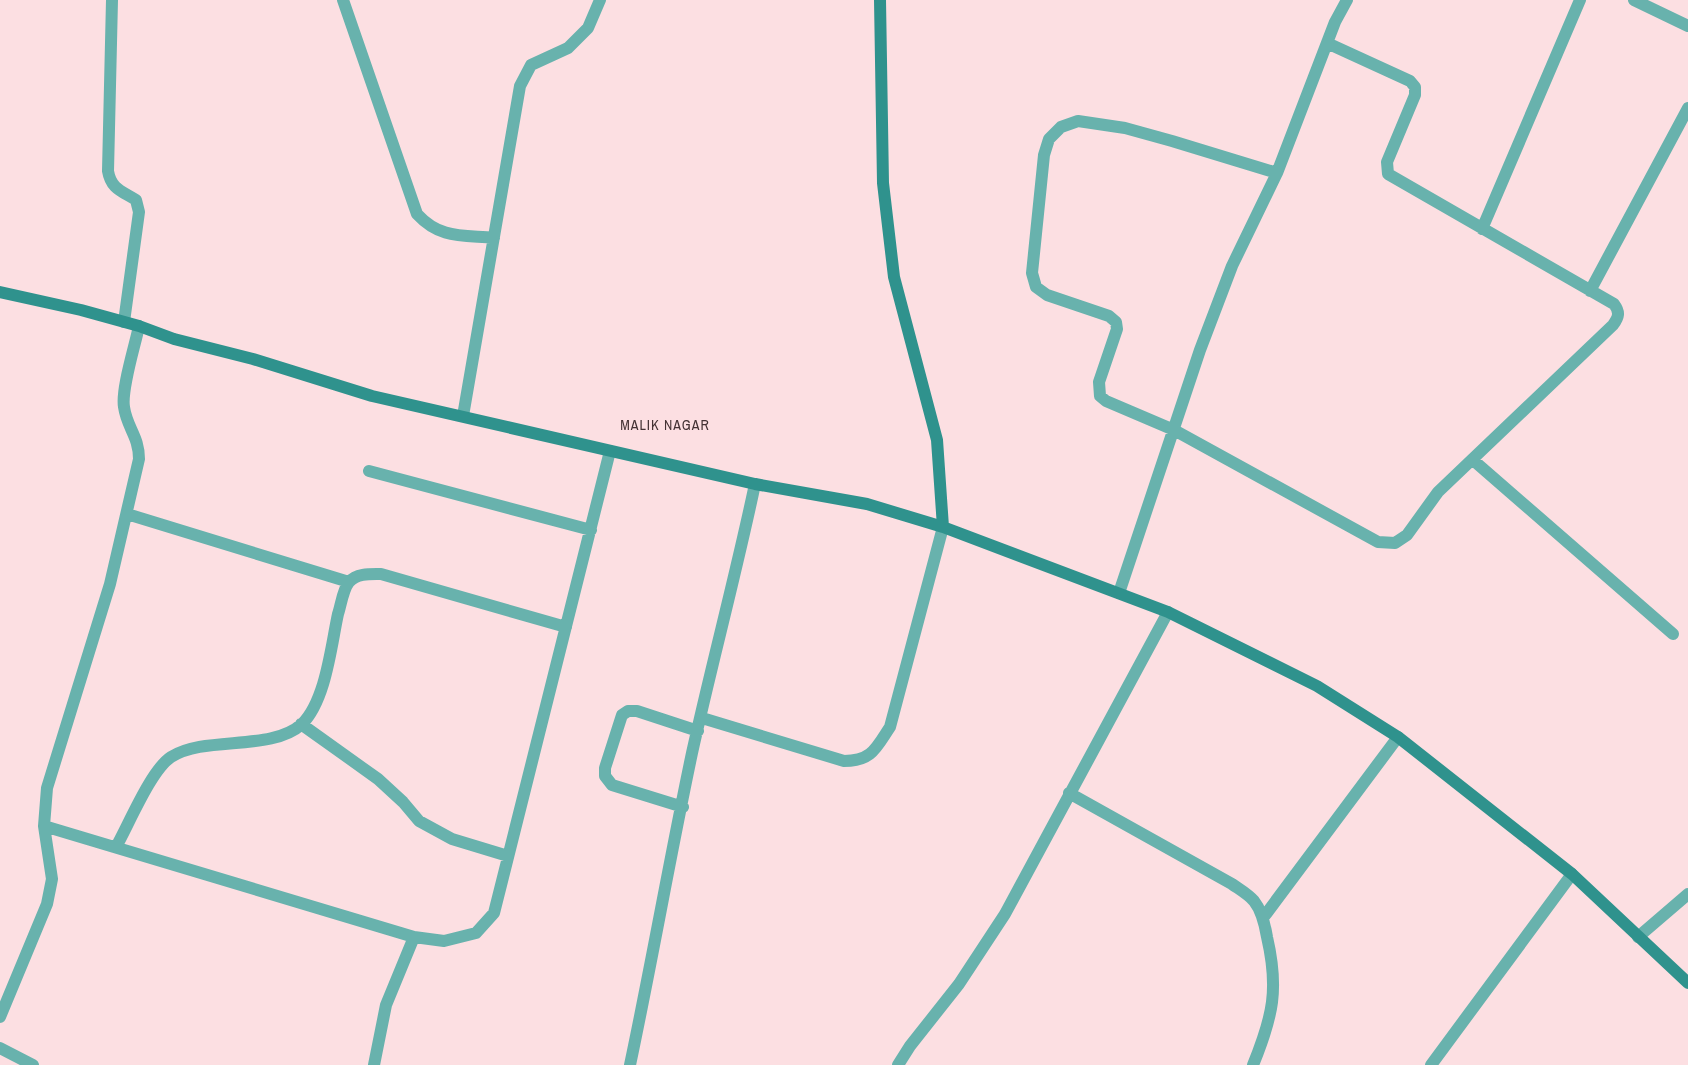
<svg xmlns="http://www.w3.org/2000/svg" width="1688" height="1065" viewBox="0 0 1688 1065" font-family="'Archivo Narrow',sans-serif">
	<style>
		.lines { fill: none; stroke-linecap: round; stroke-linejoin: round }
		.street { stroke: #68b2ad; stroke-width: 12 }
		.secondary { stroke: #2f928d; stroke-width: 12 }
		.labels { text-anchor: middle; stroke-width: 4; stroke-linejoin: round; paint-order: stroke }
		.neighbourhood-label { font-size: 14px; letter-spacing: 1px; fill: #443234; stroke: #fcdfe2 }
	</style>
	<rect width="100%" height="100%" fill="#fcdfe2"/>
	<g class="lines">
		<path class="street" d="M112,0L108,171C111,189 122,191 136,200L139,212L124,322
			M343,0L417,214C440,239 462,235 494,238
			M1634,0L1688,26
			M1277,173L1172,141L1125,128L1078,121L1061,127L1049,139L1044,155L1032,273L1036,287L1047,295L1109,316L1116,322L1117,329L1099,382L1100,396L1106,401L1174,430L1378,542L1395,543L1407,535L1438,492L1613,325C1619,317 1620,312 1614,304L1388,174L1387,162L1415,95V87L1410,81L1327,43
			M1482,229L1580,0
			M1590,291L1688,108
			M463,416L520,86L531,65L568,48L588,28L600,0
			M1473,460L1673,634
			M369,471L591,530
			M127,514L349,582
			M1119,593L1200,350L1232,266L1277,173L1335,22L1347,0
			M702,718L844,761C872,761 876,748 890,727L943,527
			M301,724L378,779L403,802L419,821L452,839L508,856
			M1069,793L1232,884C1239,889 1248,894 1254,901C1262,911 1265,925 1267,937C1279,989 1273,1016 1253,1065
			M683,807L612,785L605,776V768L622,715L628,711H637L698,731
			M44,826L414,937L444,941L476,933L494,913L610,451
			M116,847C129,824 151,770 171,757C206,735 271,752 302,724C326,700 331,646 338,614C341,605 343,589 349,582C357,573 371,574 381,574L566,627
			M1263,918L1398,737
			M1638,937L1688,894
			M0,1017L47,904L52,879L44,826L47,788L110,584L139,459C139,436 127,428 124,407C121,389 135,346 139,326
			M0,1048L33,1065
			M374,1065L386,1005L414,937
			M630,1065C652,961 670,857 692,753C712,663 736,574 755,484
			M898,1065L910,1046L959,984L1005,914L1168,612
			M1431,1065L1572,874"/>
		<path class="secondary" d="M880,0L883,183L894,277L937,440L943,527
			M0,292L81,310L139,326L174,339L253,359L372,396L755,484L867,504L943,527L1168,612L1317,686L1398,737L1572,874L1688,983"/>
	</g>
	<g class="labels">
		<g class="neighbourhood-label">
			<text x="665" y="430">MALIK NAGAR</text>
		</g>
	</g>
</svg>
